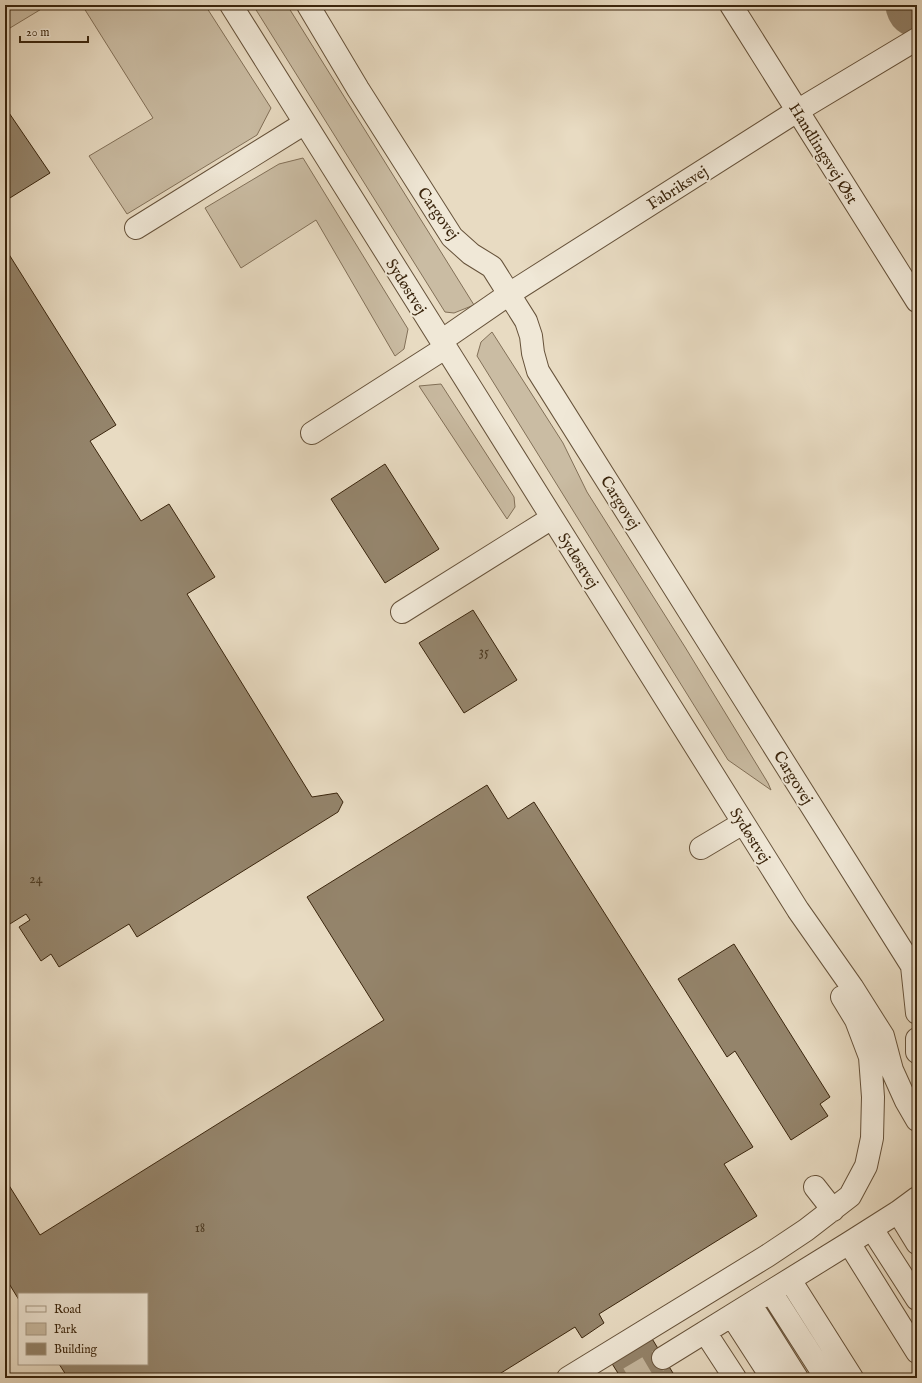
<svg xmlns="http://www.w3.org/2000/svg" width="922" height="1383" viewBox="0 0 922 1383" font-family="'IM FELL English',serif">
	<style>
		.green { fill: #cabca3; stroke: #827058 }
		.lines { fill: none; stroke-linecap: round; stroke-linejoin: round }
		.taxiway { stroke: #918068; stroke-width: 61 }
		.building { fill: #94846b; stroke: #3a250d }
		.minor-tunnel { stroke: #c5b79e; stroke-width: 22; stroke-dasharray: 22 11; stroke-linecap: butt }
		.minor-casing { stroke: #66523a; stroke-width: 24 }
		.minor { stroke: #f0e8d7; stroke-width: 22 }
		.labels { text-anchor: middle; stroke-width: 4; stroke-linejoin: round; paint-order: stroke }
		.number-label { font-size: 14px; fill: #503d24 }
		.street-label { font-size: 16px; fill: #3a250d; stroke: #f0e8d7 }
	</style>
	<rect width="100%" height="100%" fill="#e8dbc2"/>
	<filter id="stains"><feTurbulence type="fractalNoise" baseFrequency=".005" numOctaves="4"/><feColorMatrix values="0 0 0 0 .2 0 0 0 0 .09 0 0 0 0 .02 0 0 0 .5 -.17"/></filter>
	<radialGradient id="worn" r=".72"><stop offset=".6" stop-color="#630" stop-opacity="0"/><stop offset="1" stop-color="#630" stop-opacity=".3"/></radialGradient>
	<path class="green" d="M5,5H48L5,31Z
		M82,5H205L271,108L257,135L127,214L89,156L153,118Z
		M253,5H287L474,305L454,313L445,312Z
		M303,158L408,329L404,349L395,356L316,220L241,268L205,208L279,164Z
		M492,332L563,443L587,492L685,647L768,783L771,790L728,760L477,356L481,342Z
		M441,384L514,497L515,507L507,519L419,386Z"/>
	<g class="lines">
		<path class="taxiway" d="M916,5L917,7"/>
	</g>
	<path class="building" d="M5,107L50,173L5,201Z
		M5,248L116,425L90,441L141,521L169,504L215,577L187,594L312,797L337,793L343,802L338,812L137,937L129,924L59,967L51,954L41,961L19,927L30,920L26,914L5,927Z
		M385,464L439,549L385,583L331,499Z
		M473,610L517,680L464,713L419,643Z
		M487,785L508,819L534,802L753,1147L724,1164L757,1216L599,1314L604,1323L582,1338L575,1327L493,1378H68L59,1364H147V1294H19V1300L5,1277V1179L40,1235L384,1020L307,897Z
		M734,944L830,1097L820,1104L828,1116L791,1140L735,1051L727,1057L678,979Z
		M651,1337L676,1378H621L611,1362Z"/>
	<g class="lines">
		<path class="minor-tunnel" d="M629,1378L663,1358"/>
		<defs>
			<path id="minor" d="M231,5L798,910L852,987L883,1036L892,1070L906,1101L917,1120
				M308,5L358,89L452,237L471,254L492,267L526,321L531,336L533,353L538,371L912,966L917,1013
				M731,5L917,301
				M136,228L305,123
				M441,341L509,294L797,111L917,39
				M312,433L445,348
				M402,612L552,518
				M701,848L743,823
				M917,1039V1052
				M815,1187L833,1210
				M898,1212L917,1243
				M872,1229L917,1299
				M849,1243L917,1352
				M790,1280L852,1378
				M771,1292L826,1378
				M751,1305L797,1378
				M732,1316L772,1378
				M705,1332L735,1378
				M663,1358L849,1243L898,1212L917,1198
				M568,1378L767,1256L806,1230L850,1196L866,1166L872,1138L873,1097L870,1057L856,1020L842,997"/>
		</defs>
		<use href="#minor" class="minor-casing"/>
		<use href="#minor" class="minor"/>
	</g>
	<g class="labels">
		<g class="number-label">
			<text x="484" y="656">35</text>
			<text x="36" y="883">24</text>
			<text x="200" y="1232">18</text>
		</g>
		<g class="street-label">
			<text transform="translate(824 153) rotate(58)" y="6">Handlingsvej Øst</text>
			<text transform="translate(677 187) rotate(-32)" y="6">Fabriksvej</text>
			<text transform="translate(439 213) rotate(55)" y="6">Cargovej</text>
			<text transform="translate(407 286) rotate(58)" y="6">Sydøstvej</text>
			<text transform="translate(621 502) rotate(58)" y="6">Cargovej</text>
			<text transform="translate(579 560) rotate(58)" y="6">Sydøstvej</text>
			<text transform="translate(794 777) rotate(58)" y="6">Cargovej</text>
			<text transform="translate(751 835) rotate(58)" y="6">Sydøstvej</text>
		</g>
	</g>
	<rect width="922" height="1383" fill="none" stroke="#e8dbc2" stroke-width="20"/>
	<rect x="6" y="6" width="910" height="1371" fill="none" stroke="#3a250d" stroke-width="2"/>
	<rect x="10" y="10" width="902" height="1363" fill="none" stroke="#3a250d"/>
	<rect x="18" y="1293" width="130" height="72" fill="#f0e8d7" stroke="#a79a86"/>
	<rect x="26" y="1306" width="20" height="6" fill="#f0e8d7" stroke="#a79a86"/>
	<text x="54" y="1313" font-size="12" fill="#3a250d">Road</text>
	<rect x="26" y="1323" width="20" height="12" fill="#cabca3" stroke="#a79a86"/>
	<text x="54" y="1333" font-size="12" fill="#3a250d">Park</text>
	<rect x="26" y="1343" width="20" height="12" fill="#94846b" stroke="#a79a86"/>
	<text x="54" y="1353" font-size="12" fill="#3a250d">Building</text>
	<path d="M20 36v6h68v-6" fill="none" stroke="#3a250d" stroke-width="2"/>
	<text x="26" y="36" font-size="12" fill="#3a250d" stroke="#f0e8d7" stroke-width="3" paint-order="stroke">20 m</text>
	<rect width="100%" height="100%" filter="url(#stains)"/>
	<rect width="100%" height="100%" fill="url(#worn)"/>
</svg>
